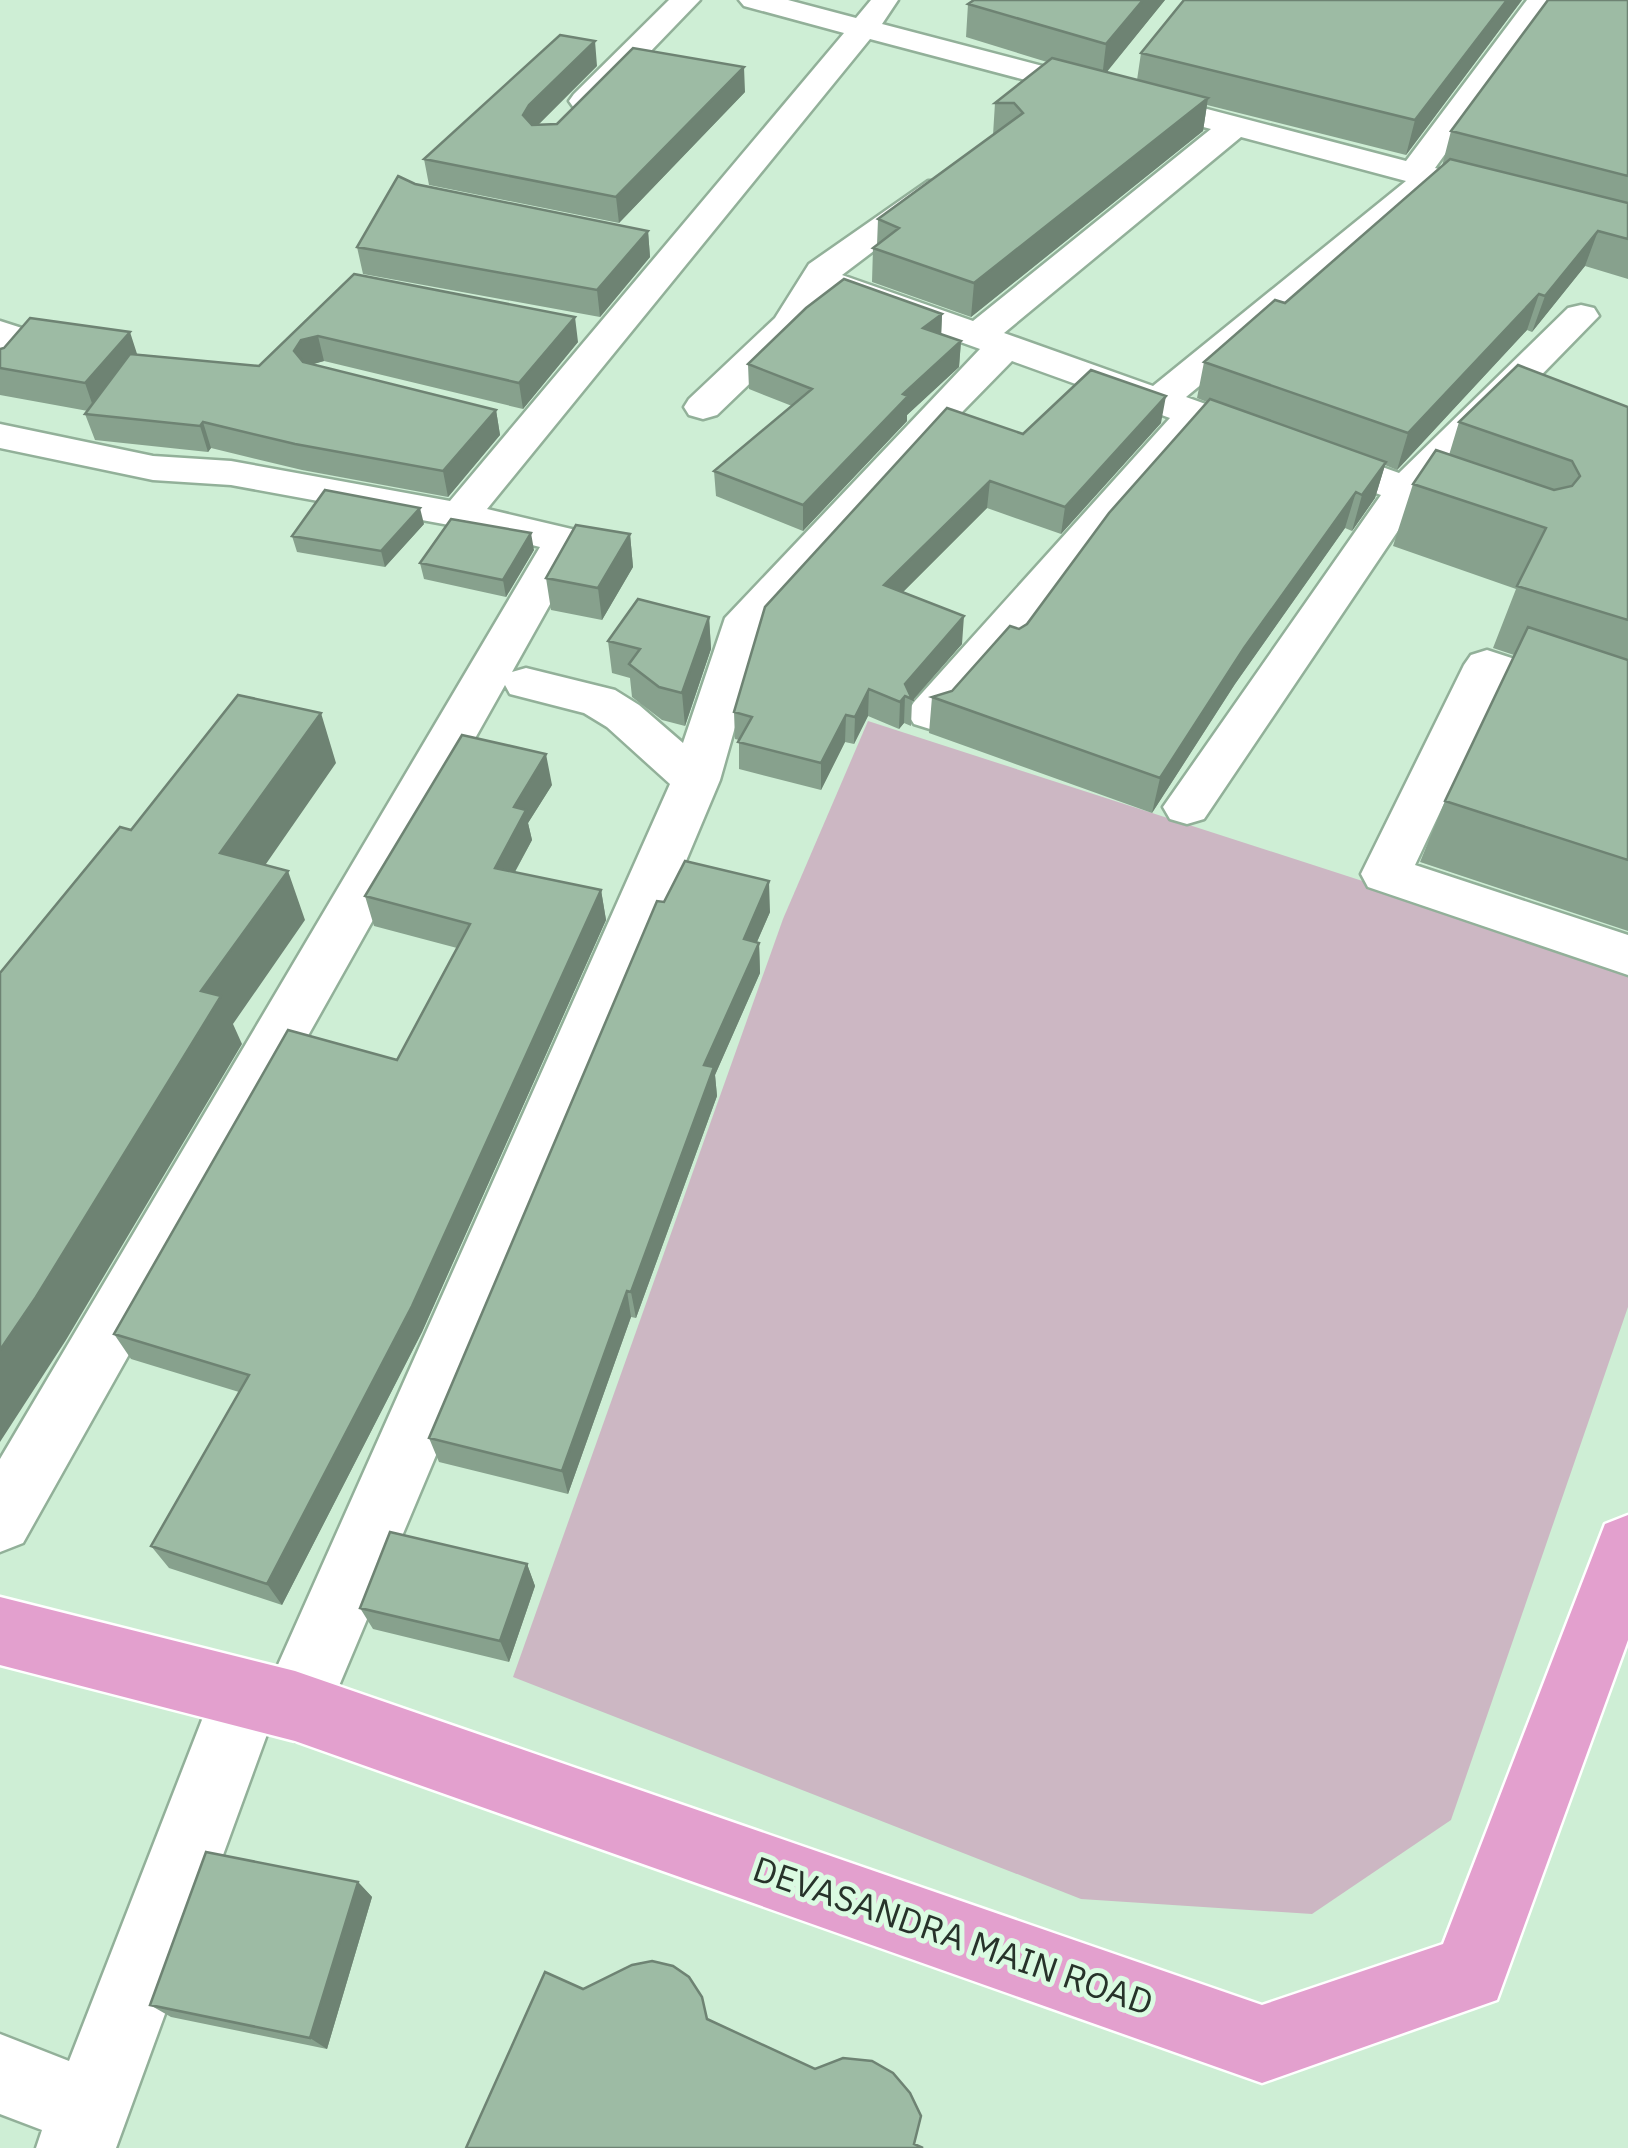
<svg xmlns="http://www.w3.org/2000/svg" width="1628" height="2148" viewBox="0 0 1628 2148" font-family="'IBM Plex Sans',sans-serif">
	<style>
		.green { fill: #ccb7c3 }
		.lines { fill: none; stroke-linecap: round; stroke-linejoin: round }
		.minor-casing { stroke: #92b099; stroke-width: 5 }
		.major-casing { stroke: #fff; stroke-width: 5 }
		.minor { fill: #fff; fill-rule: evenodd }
		.major { fill: #e3a0ce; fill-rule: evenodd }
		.wall { fill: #87a18d }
		.shaded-wall { fill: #6e8373 }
		.building { fill: #9dbba4; stroke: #6e8373; stroke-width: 2.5 }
		.labels { text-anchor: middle; stroke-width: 10; stroke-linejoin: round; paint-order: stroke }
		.near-street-label { font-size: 35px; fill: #27332a; stroke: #dbfbe2 }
	</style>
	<rect width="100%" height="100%" fill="#ceeed5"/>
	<path class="green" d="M868,721L1628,967V1307L1451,1820L1312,1914L1081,1899L513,1677L783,919Z"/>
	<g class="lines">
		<defs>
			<path id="minor" d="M669,0H700L596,108H574L569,101L574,94Z
				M739,0H788L856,18L871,0H898L882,24L1406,161L1527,0H1557L1435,168L1628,218V239L1437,189L1186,397L1399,473L1568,308L1581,305L1594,308L1599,316L1433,486L1496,508L1502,517L1496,526L1481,530L1414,507L1204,819L1187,824L1170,819L1163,807L1381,495L1202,430L946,724L930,729L914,724L907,713L914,702L1170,418L1012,361L918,457L762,632L720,780L320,1731L295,1741L269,1729L116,2148H36L42,2130L0,2114V2034L69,2061L221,1671L246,1661L273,1676L670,784L607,727L584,713L510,694L505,685L23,1543L0,1552V1459L540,547L460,527L231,485L153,480L0,448V424L153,456L231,461L450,501L844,33L744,6ZM870,39L1211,129L973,321L842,275L957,188L952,181H928L809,264L775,318L689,399L684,407L689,415L703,419L717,415L801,334L830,295L980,349L725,618L683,743L639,705L615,690L526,668L512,672L586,540L580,531L487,509ZM1241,137L1406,181L1153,386L1004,333Z
				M0,321L28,330L37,346L13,374L0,377Z
				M1487,650L1628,696V728L1500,685L1415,865L1628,935V975L1368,887L1361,874L1464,665L1471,655Z"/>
			<path id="major" d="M1628,1515V1640L1497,2000L1262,2083L295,1741L0,1665V1597L295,1671L1262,2005L1443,1944L1605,1524Z"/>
		</defs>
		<use href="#minor" class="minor-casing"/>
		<use href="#major" class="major-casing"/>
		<use href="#minor" class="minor"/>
		<use href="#major" class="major"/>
	</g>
	<path class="wall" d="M1165,0L1106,72L1137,80L1141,53L1522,0L1406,155L1207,105L1203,131L971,317L872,282L873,248L877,245L878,219L993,135L995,103L1047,62L966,37L968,4Z
		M1628,0V279L1585,266L1532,332L1527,330L1397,470L1385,465L1375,498L1352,531L1345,528L1235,684L1152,813L929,733L932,697L952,691L1027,624L1207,402L1197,398L1204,362L1285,303L1442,166L1451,131Z
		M597,66L538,125L557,124L745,92L619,223L429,185L424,159Z
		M415,184L648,231L650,257L600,317L363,274L357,247Z
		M354,274L578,342L523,409L324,361L312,364L496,410L500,435L448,497L302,470L211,448L208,452L95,440L85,414L88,411L0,395V349L137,354L259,366Z
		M942,314L941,334L961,341L959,367L907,415V421L803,531L716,496L714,471L792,406L749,389L748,364Z
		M1628,407V931L1420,862L1445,801L1514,655L1493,648L1516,589L1393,546L1413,484L1449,455L1459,422Z
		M1161,423L1061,534L987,508L903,592L962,644L912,701L911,726L904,723L899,729L868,716L854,744L845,742L821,790L739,769V740L735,739L734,712L1023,434Z
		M424,524L385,567L297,552L292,536Z
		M630,534L633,567L602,620L551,610L546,578Z
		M534,550L506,597L424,579L420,563Z
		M709,617L711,649L685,726L662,720L632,697L630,678L612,673L608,641Z
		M552,785L528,823L532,840L515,872L601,890L606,920L422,1332L282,1605L169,1568L151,1546L239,1392L131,1359L114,1334L397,1060L457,948L374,926L365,896Z
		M664,902L770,912L757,942L759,943L760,973L715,1075L717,1096L636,1318L631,1317L568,1494L439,1462L429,1438Z
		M527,1564L535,1586L509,1662L373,1629L360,1608Z
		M358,1882L372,1897L327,2049L171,2017L150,2005Z"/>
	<path class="shaded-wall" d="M1143,0H1165L1102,78L1106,44Z
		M1507,0H1522L1406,155L1415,120Z
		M595,41L597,66L532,131L523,115L529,105Z
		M744,67L745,92L619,223L616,197Z
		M1208,98L1203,131L971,317L974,283Z
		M648,231L650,257L600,317L597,290Z
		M1598,231L1585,266L1532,332L1545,296Z
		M1539,294L1527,330L1397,470L1408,433Z
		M942,314L941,340L923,328Z
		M575,317L578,342L523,409L519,383Z
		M130,332L139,360L95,412L85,383Z
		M318,336L324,361L307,366L300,376L294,351L301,340Z
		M961,341L959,367L907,415V421L803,531V505L903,394Z
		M1166,396L1161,423L1061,534L1065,507Z
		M496,410L500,435L448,497L443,471Z
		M203,422L211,448L208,452L200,426Z
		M1386,462L1375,498L1352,531L1362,495Z
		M990,481L987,508L883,612L884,585Z
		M1356,492L1345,528L1235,684L1152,813L1160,778L1244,648Z
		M420,508L424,524L385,567L381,551Z
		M531,533L534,550L506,597L503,580Z
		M630,534L633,567L602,620L598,588Z
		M964,616L962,644L912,701V699L905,696L904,723L899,729L900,702L905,684Z
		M709,617L711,649L685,726L682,693Z
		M869,689L868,716L854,744L855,717Z
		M321,713L336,763L239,903L220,853Z
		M846,715L845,742L821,790V763Z
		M546,754L552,785L528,823L532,840L501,897L495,868L514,807Z
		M288,871L305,920L233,1024L242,1044L66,1340L0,1442V1350L201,991Z
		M769,881L770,912L745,969L744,939Z
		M601,890L606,920L422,1332L282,1605L267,1584Z
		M759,943L760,973L715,1075L717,1096L636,1318L631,1292L704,1065Z
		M627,1291L631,1317L568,1494L562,1471Z
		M527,1564L535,1586L509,1662L500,1641Z
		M358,1882L372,1897L327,2049L310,2038Z"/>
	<path class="building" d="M974,0H1143L1106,44L968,4Z
		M1184,0H1507L1415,120L1141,53Z
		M1548,0H1628V176L1451,131Z
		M560,35L595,41L529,105L523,115L532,125L557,124L633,48L744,67L616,197L424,159Z
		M1052,58L1208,98L974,283L873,248L899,228L878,219L1023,113L1014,103H995Z
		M1450,159L1628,203V239L1598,231L1545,296L1539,294L1408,433L1204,362L1275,300L1285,303Z
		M398,176L415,184L648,231L597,290L357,247Z
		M354,274L575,317L519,383L318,336L301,340L294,351L303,362L496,410L443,471L295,444L203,422L200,426L85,414L130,354L259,366Z
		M844,279L942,314L923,328L961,341L903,394L908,396L803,505L714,471L812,389L748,364L806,308Z
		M30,318L130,332L85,383L0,368V349L4,348Z
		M1518,365L1628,407V620L1517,586L1546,528L1413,484L1436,450L1554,490L1572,486L1580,476L1572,461L1459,422Z
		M1091,370L1166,396L1065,507L990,481L884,585L964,616L905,684L912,699L905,696L900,702L869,689L855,717L846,715L821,763L738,742L752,717L734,712L765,607L947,408L1023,434Z
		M1210,399L1386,462L1362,495L1356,492L1244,648L1160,778L932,697L952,691L1010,626L1019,629L1027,624L1109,513Z
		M325,490L420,508L381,551L292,536Z
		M451,519L531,533L503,580L420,563Z
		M576,525L630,534L598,588L546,578Z
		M638,599L709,617L682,693L659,687L629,664L640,649L608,641Z
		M1528,627L1628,660V860L1445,801Z
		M238,695L321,713L220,853L288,871L201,991L221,996L36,1297L0,1350V973L120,827L131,830Z
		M462,735L546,754L514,807L526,810L495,868L601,890L412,1306L267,1584L151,1546L249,1375L114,1334L288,1030L397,1060L470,924L365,896Z
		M685,861L769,881L744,939L759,943L704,1065L714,1067L631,1292L627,1291L562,1471L429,1438L657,901L664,902Z
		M390,1532L527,1564L500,1641L360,1608Z
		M206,1852L358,1882L310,2038L150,2005Z
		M652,1961L673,1966L689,1977L702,1997L707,2019L815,2069L843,2058L872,2061L893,2073L910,2093L921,2116L914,2144L923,2148H466L545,1972L583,1989L632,1965Z"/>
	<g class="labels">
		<g class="near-street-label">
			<text transform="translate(953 1936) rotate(19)" y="12">DEVASANDRA MAIN ROAD</text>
		</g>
	</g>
</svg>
